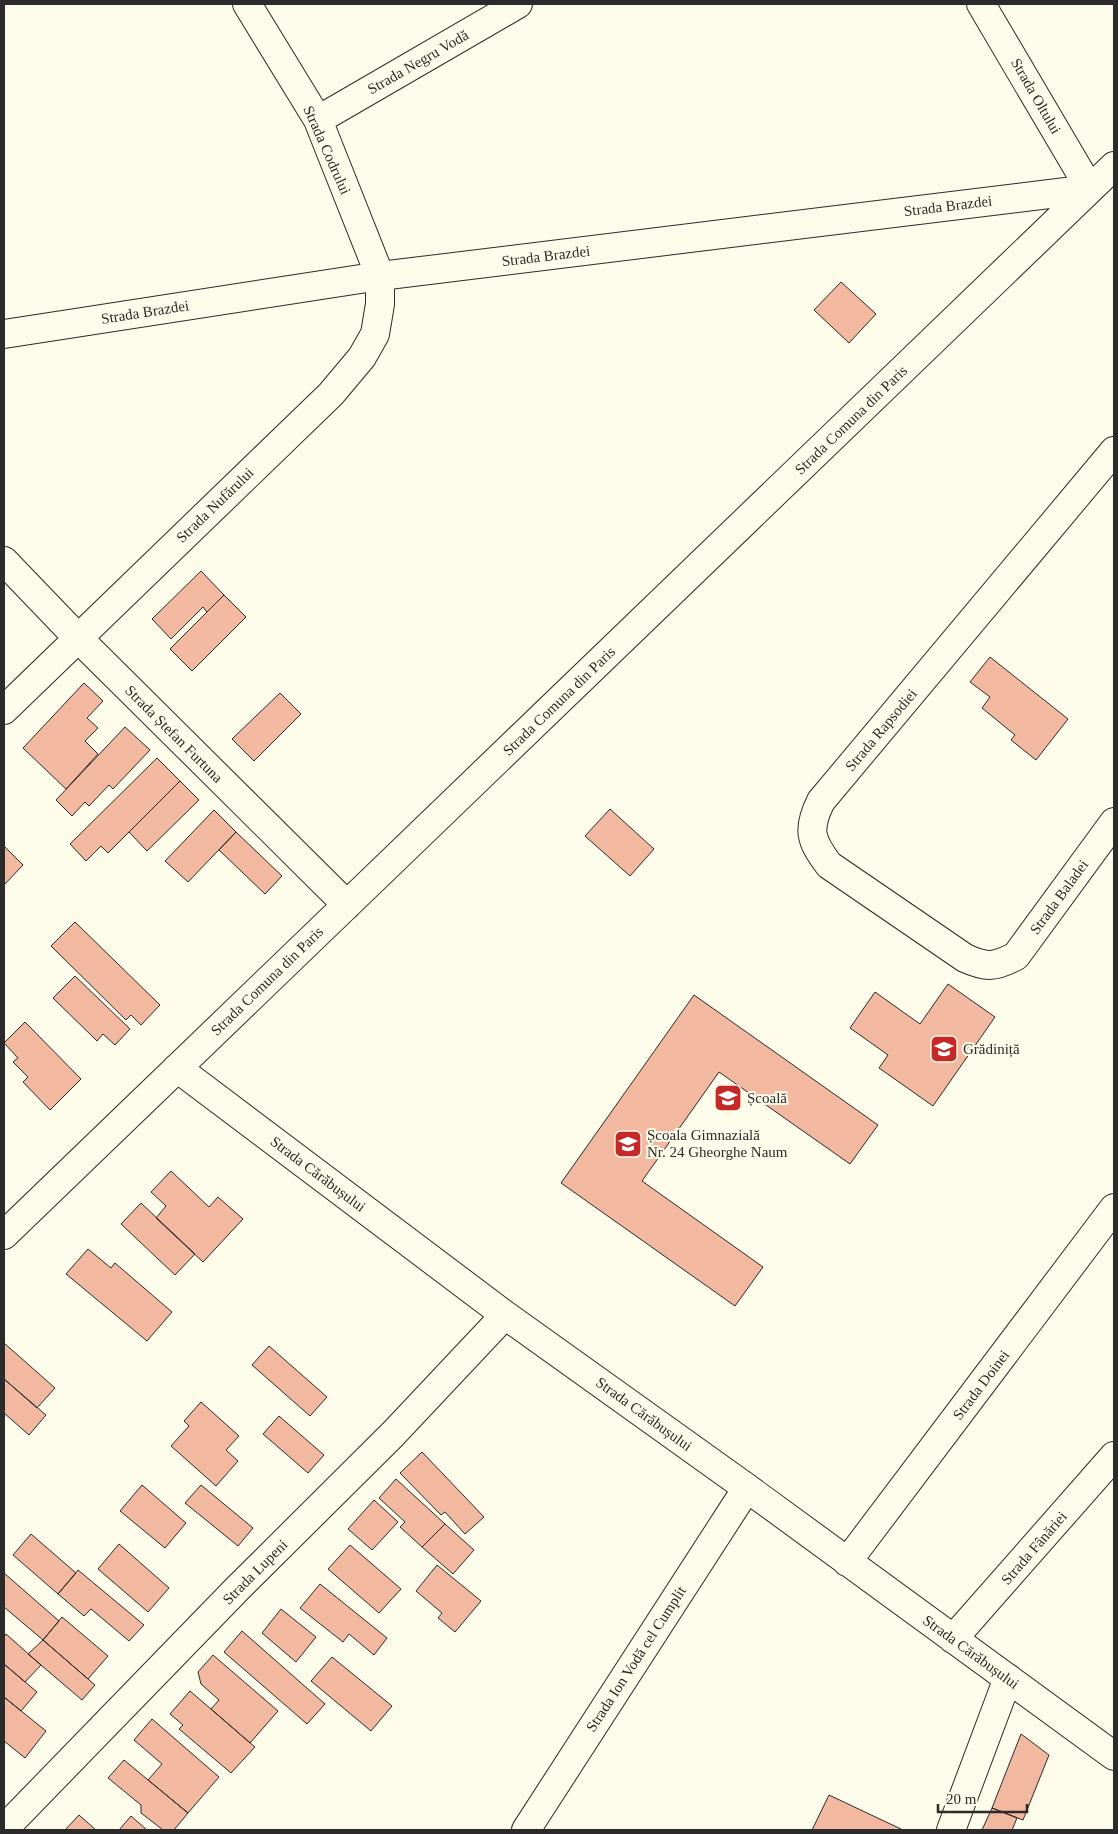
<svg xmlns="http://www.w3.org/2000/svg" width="1118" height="1834" viewBox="0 0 1118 1834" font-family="Georgia,serif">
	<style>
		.building { fill: #f2b8a0; stroke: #2b2b2b }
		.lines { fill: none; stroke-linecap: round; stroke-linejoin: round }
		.minor-casing { stroke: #2b2b2b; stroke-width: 30 }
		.minor { stroke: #fdfbea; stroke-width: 28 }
		.labels { text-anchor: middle; stroke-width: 4; stroke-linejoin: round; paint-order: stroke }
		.street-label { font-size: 15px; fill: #2b2b2b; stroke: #fdfbea }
		.poi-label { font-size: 15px; fill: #2b2b2b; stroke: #fdfbea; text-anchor: start }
	</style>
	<rect width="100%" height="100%" fill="#fdfbea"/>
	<path class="building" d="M841,282L876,314L849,343L814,310Z
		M201,571L224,595L207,612L203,607L171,639L152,619Z
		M224,595L246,617L192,671L170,649Z
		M990,657L1068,719L1036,760L1011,740L1015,735L982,708L990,697L970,682Z
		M84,683L103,701L87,718L98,728L85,741L98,754L66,789L23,748Z
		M280,693L301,714L254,761L232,739Z
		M125,727L150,750L113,789L109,785L89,806L85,802L72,816L56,800Z
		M157,758L180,781L108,853L101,846L86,861L70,844Z
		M180,781L199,800L147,851L129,832Z
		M610,809L654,849L630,876L585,836Z
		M214,810L236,832L188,882L165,861Z
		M236,832L282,876L265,894L219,850Z
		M4,846L23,865L4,885Z
		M75,922L160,1005L141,1025L131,1015L126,1020L51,946Z
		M75,976L130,1029L115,1045L103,1034L97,1041L53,998Z
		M948,984L995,1017L933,1106L879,1068L888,1055L850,1028L875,992L920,1024Z
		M694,995L878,1125L850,1164L719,1072L642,1181L763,1267L735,1306L561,1183Z
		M25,1022L81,1079L50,1110L23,1082L28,1077L13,1062L18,1058L4,1043Z
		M171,1171L209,1207L218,1197L243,1219L203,1262L156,1218L166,1206L151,1192Z
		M141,1203L195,1254L175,1275L121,1224Z
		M88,1249L111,1268L115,1263L172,1312L147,1341L66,1274Z
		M4,1343L55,1388L37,1408L4,1379Z
		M269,1346L327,1397L310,1416L252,1365Z
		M4,1379L46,1415L29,1435L4,1413Z
		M201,1402L239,1436L226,1450L238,1461L216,1486L171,1446L189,1426L184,1421Z
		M279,1416L324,1455L308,1473L263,1434Z
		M422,1452L484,1517L465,1534L445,1512L441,1515L400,1473Z
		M396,1479L445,1524L422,1547L400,1527L405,1522L379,1498Z
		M142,1485L186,1523L165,1548L120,1511Z
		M201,1485L253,1528L238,1546L185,1503Z
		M374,1500L398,1522L372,1550L348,1529Z
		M445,1524L474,1550L453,1574L422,1547Z
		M31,1534L76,1573L58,1594L13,1555Z
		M119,1544L169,1588L148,1612L98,1569Z
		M350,1545L401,1589L379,1613L328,1569Z
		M437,1565L481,1601L455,1632L438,1618L442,1613L416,1591Z
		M78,1570L144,1625L129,1641L91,1609L84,1616L58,1594Z
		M4,1573L59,1621L43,1640L4,1607Z
		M320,1584L387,1638L374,1655L349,1634L343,1642L300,1608Z
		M281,1609L316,1637L296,1662L262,1633Z
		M62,1617L108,1656L88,1679L43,1640Z
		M242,1631L325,1704L307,1724L224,1652Z
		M6,1634L41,1665L25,1682L4,1664V1637Z
		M43,1640L95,1685L82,1700L28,1654Z
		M213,1655L278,1711L250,1743L211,1709L219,1700L201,1684L198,1672Z
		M332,1657L392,1706L371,1731L311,1681Z
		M4,1664L37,1692L21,1711L4,1697Z
		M190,1691L255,1747L231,1773L179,1729L183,1725L170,1714Z
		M4,1697L46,1731L25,1758L4,1741Z
		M152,1719L219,1777L188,1813L148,1780L162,1764L134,1740Z
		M1021,1734L1049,1755L1023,1820L992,1808Z
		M124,1760L188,1813L174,1830H163L141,1813V1805L108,1778Z
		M829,1795L903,1830H812Z
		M992,1808L1017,1818L1012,1830H982Z
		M79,1815L96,1830H65Z
		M131,1816L147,1830H119Z"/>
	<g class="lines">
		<defs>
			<path id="minor" d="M318,120L518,4
				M4,334L380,276L1090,189L981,4
				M1114,451L821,801C807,829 810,840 829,865L965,958C987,968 995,967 1016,956L1114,822
				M4,561L78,638L347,905
				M4,710L331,394L362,357L375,334L380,304V276L318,120L247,4
				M177,1068L505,1315L747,1488L1114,1756
				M4,1235L1114,166
				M847,1562L1114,1208
				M953,1639L1114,1456
				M4,1829L237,1589L393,1434L505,1315
				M526,1830L747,1488
				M951,1830L1008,1678"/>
		</defs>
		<use href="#minor" class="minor-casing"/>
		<use href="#minor" class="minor"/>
	</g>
	<defs>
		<symbol id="school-square" viewBox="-11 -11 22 22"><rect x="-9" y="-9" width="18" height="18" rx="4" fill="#c62828" stroke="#fdfbea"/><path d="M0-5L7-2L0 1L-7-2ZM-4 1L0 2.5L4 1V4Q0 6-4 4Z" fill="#fff"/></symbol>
	</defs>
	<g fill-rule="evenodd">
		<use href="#school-square" x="928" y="1033" width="32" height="32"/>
		<use href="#school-square" x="712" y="1082" width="32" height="32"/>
		<use href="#school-square" x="612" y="1128" width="32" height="32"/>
	</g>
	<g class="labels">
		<g class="street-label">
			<text transform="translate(418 62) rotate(-30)" y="5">Strada Negru Vodă</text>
			<text transform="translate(1036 96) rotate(60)" y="5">Strada Oltului</text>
			<text transform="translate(327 150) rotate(66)" y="5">Strada Codrului</text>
			<text transform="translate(948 206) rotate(-7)" y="5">Strada Brazdei</text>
			<text transform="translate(546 256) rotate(-7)" y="5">Strada Brazdei</text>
			<text transform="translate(145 312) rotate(-9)" y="5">Strada Brazdei</text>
			<text transform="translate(851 420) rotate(-44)" y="5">Strada Comuna din Paris</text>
			<text transform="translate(215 505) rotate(-44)" y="5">Strada Nufărului</text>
			<text transform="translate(559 701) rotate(-44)" y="5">Strada Comuna din Paris</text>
			<text transform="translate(881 730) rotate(-50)" y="5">Strada Rapsodiei</text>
			<text transform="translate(174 734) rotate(45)" y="5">Strada Ștefan Furtuna</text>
			<text transform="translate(1059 897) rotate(-54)" y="5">Strada Baladei</text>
			<text transform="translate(267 981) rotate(-44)" y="5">Strada Comuna din Paris</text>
			<text transform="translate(318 1174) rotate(37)" y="5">Strada Cărăbușului</text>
			<text transform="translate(981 1385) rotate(-53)" y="5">Strada Doinei</text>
			<text transform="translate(644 1414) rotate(36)" y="5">Strada Cărăbușului</text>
			<text transform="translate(1034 1548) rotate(-49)" y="5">Strada Fânăriei</text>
			<text transform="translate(255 1572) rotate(-45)" y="5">Strada Lupeni</text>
			<text transform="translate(971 1652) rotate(36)" y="5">Strada Cărăbușului</text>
			<text transform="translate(636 1659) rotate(-57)" y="5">Strada Ion Vodă cel Cumplit</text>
		</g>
		<g class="poi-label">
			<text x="963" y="1054">Grădiniță</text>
			<text x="747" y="1103">Școală</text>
			<text x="647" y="1140">Școala Gimnazială<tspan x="647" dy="17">Nr. 24 Gheorghe Naum</tspan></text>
		</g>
	</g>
	<rect width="1118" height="1834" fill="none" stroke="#2b2b2b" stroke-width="10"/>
	<path d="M938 1804v8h89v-8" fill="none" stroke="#2b2b2b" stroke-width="2.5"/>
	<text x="946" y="1804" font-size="15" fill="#2b2b2b" stroke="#fdfbea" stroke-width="4" paint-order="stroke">20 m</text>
</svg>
